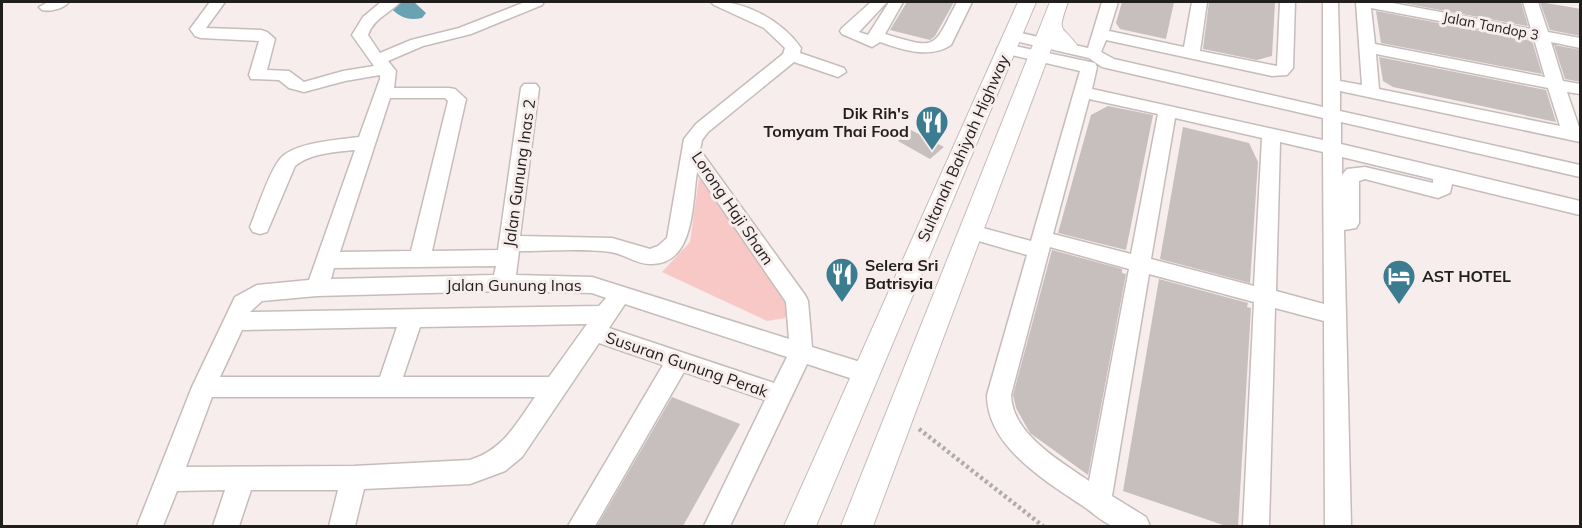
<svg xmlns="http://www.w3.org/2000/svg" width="1582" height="528" viewBox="0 0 1582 528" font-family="Mulish,sans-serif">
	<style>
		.green { fill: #f8c8c7 }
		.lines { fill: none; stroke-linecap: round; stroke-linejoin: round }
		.river { fill: #6aa2b4; fill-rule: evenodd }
		.building { fill: #c7bebe }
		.minor-casing { stroke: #c5bcbb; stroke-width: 3 }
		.major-casing { stroke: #c5bcbb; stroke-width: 2 }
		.path { stroke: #b2abaa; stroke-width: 4.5; stroke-dasharray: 3 3; stroke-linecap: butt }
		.minor { fill: #fff; fill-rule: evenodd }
		.major { fill: #fff; fill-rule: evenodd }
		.labels { text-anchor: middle; stroke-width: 6; stroke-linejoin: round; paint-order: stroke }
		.far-street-label { font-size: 14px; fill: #211e1e; stroke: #f6edec }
		.poi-label { font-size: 16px; font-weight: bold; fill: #211e1e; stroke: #f6edec; text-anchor: start }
		.street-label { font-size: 16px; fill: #211e1e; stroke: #f6edec }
	</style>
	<rect width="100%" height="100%" fill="#f6edec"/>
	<path class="green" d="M699,178L790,302L785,318L767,321L662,272L690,242Z"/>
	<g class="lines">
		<path class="river" d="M386,2H414L426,13L422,18C407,22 395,15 386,2Z"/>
	</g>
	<path class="building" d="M907,2H954L935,36L930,40L890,30Z
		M1122,2H1174L1166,39L1120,29L1116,23Z
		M1209,2H1275L1272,56L1257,60L1203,49Z
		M1397,2H1521L1528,26Z
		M1540,2L1581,9V36L1550,30Z
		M1376,11L1532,41L1542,74L1381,43Z
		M1554,45L1581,50V82L1565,79Z
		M1379,57L1546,90L1556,122L1393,87L1383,81Z
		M1108,106L1153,115L1126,250L1058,233L1091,115Z
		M1183,127L1249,143L1258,162L1250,283L1160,259Z
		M911,130L944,147L930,159L898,141Z
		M1052,250L1122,269V273L1126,274L1088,475L1030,433L1016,408L1013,395Z
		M1159,279L1248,303L1247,307L1251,308L1238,526H1226L1123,491Z
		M672,397L740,424L683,526H597Z"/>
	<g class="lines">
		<defs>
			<path id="minor" d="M48,2H69C63,9 50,12 42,10L39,7Z
				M210,2H225L206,28L261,30L267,32L275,39L267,70L289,71L304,82L343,71L374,66L352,35L363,17L381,2H400C389,14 374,18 368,35L380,53L411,40L459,28L525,2H544L542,5L471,34L423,46L388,61L396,71L394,88H449L455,89L466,99L432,251L498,250L521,88L524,84H536L539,88L520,236L612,238L650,249L658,246L667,238L684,139L696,124L783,54L785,48L764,28L714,5L711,2C745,0 782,21 801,48L800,53L844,68L846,72L838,77L794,62L708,132L702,140L700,150L805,295L808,301L812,347L873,366L877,373L873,380L865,383L807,364L730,526H704L765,400L684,372L595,526H568L663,365L599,343L522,457L505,471L470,484L364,489L355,526H329L338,490H251L239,526H213L225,490L177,491L163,526H137L192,387L235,297L257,285L309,280L355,150C335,152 311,153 295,166L267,232L260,234L253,232L250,227C257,210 269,172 280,159C294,142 338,140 359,137L380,79V75L345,81L304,92L289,88L279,80L251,79L249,75L259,41L201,38L195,36L190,29ZM390,98H445L448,101L411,251L340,252ZM697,172L786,302L789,339L592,277L516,275L519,251C549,251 580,248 611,252C624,254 636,264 650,264C695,265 692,204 697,172ZM496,266L494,275L331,279L334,268ZM504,291L592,293L606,298L599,306L250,312L262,301L317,296ZM625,304L787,357L774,383L609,328ZM587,324L549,377H403L420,327ZM397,327L380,377H220L242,330ZM212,397H535C515,425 504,449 470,460L354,466L186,467Z
				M871,2H887L859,32L868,35L889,2H903L885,34C939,50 932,49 957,2H972L951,45C929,59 903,50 880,42L872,47L842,34L840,31L842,28Z
				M1102,2H1118L1109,31L1184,47L1192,2H1207L1200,51L1277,66L1280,2H1295L1293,68L1287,75L1272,76L1106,40L1101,52L1114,59L1323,107V2H1338L1340,81L1362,85L1356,2H1387L1531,29L1523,2H1538L1548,32L1580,38V48L1551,42L1563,81L1580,84V94L1567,92L1580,130V142L1340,91V111L1580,165V177L1341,122V144L1580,201V215L1452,184L1450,193L1438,198L1365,179L1359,181V223L1356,228L1344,230L1351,526H1325L1324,321L1275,308L1269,526H1243L1254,302L1149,274L1112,496L1146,517L1150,526C1140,526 1123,528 1113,526C1102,522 1092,512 1083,506C1045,481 987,446 987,395L1027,255L965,237L962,232L965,227L972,225L1031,241L1080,71L999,52L997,49L999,46L1005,44L1095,63L1097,67L1092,89L1323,140V118L1102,67L1089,58L1006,39L1004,36L1012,31L1088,48ZM1371,8L1534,39L1545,77L1375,44ZM1376,54L1548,88L1560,126L1379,89ZM1089,99L1158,114L1131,254L1053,234ZM1175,118L1262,138L1254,286L1151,259ZM1280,142L1323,152L1324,304L1276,291ZM1342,157L1433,179V183L1365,167L1347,169L1342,175ZM1050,247L1129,269L1089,481C1060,461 1012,434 1011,395Z"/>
			<path id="major" d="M1018,2H1036L816,526H784Z
				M1050,2H1068C1056,36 1062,23 1079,48L1076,52C1065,55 1061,51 1053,44L873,526H841Z"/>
		</defs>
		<use href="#minor" class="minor-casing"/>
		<use href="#major" class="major-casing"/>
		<path class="path" d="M919,429L1043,526"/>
		<use href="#minor" class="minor"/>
		<use href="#major" class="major"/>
	</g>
	<defs>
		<symbol id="restaurant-pin" viewBox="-11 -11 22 30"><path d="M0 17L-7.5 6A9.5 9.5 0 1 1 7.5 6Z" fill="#3c7c90" stroke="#f6edec"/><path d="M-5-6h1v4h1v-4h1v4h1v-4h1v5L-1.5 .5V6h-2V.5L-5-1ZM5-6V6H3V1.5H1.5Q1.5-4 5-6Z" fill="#fff"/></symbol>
		<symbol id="hotel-pin" viewBox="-11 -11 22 30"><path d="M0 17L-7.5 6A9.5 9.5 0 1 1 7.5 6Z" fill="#3c7c90" stroke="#f6edec"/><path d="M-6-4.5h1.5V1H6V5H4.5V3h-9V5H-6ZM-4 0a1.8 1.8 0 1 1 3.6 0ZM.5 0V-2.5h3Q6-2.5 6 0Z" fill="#fff"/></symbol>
	</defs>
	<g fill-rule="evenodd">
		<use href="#restaurant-pin" x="913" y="103" width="38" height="52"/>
		<use href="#restaurant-pin" x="823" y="255" width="38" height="52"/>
		<use href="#hotel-pin" x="1380" y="257" width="38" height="52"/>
	</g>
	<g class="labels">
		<g class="far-street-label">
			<text transform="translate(1491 26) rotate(11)" y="5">Jalan Tandop 3</text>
		</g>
		<g class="poi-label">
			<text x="909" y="119" text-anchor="end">Dik Rih's<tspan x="909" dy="18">Tomyam Thai Food</tspan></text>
			<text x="865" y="271">Selera Sri<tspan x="865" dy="18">Batrisyia</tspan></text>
			<text x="1422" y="282">AST HOTEL</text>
		</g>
		<g class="street-label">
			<text transform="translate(963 148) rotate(-66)" y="6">Sultanah Bahiyah Highway</text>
			<text transform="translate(519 173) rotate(-82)" y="6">Jalan Gunung Inas 2</text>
			<text transform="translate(733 208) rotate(56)" y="6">Lorong Haji Sham</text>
			<text x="514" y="291">Jalan Gunung Inas</text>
			<text transform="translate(687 364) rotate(19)" y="6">Susuran Gunung Perak</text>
		</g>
	</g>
	<rect width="1582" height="528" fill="none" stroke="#211e1e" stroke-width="6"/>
</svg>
